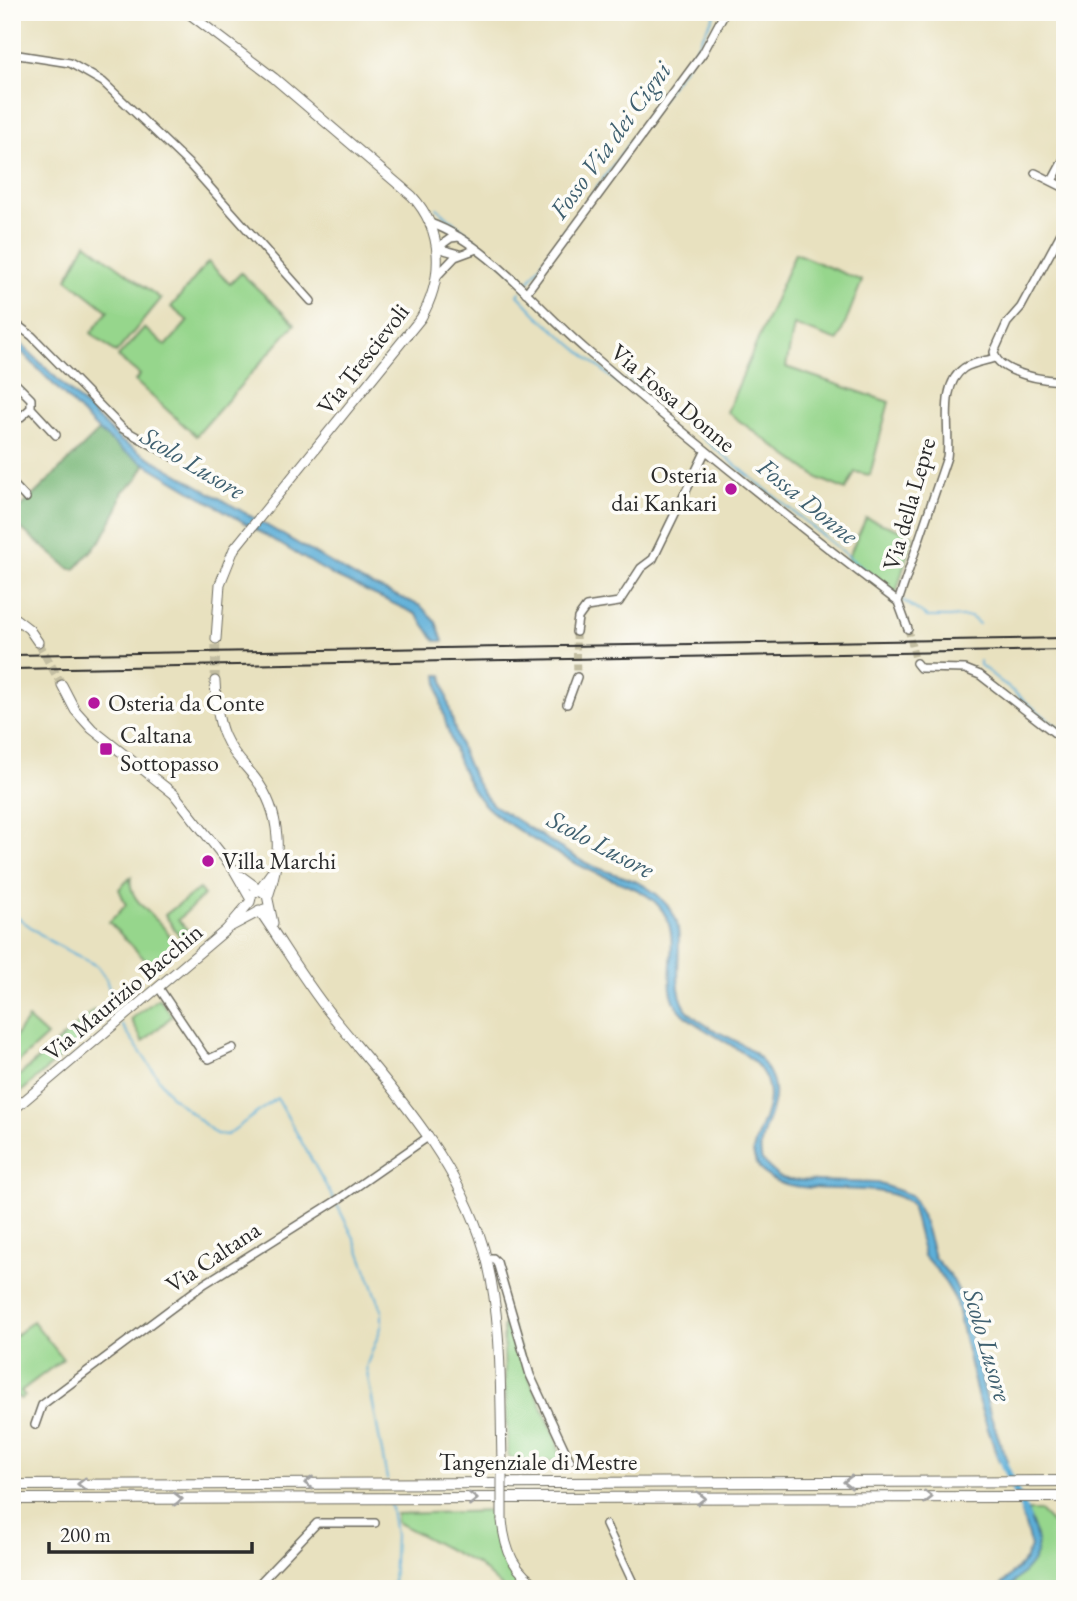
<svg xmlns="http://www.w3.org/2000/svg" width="1077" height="1601" viewBox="0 0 1077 1601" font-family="'EB Garamond',serif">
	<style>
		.green { fill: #96d68c; stroke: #60805c; stroke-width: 2 }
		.forest { fill: #78b778; stroke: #527152; stroke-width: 2 }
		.water { fill: #5dafd8; stroke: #446d82; stroke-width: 2 }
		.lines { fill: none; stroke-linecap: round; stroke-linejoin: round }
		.stream { stroke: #5dafd8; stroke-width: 2 }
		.canal { stroke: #5dafd8; stroke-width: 7 }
		.minor-tunnel { stroke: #c2bda1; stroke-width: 7; stroke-dasharray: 7 3.5; stroke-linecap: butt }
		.major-tunnel { stroke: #c2bda1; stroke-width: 9; stroke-dasharray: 9 4.5; stroke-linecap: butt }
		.minor-casing { stroke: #6d6b5f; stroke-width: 10 }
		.major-casing { stroke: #6d6b5f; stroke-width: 11 }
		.highway-casing { stroke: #6d6b5f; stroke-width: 12 }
		.minor { stroke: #fff; stroke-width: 7 }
		.major { stroke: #fff; stroke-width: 9 }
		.highway { stroke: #fff; stroke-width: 10 }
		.rail { stroke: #2b2b2b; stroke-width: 2 }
		.major-bridge-casing { stroke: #6d6b5f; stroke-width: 11; stroke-linecap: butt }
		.major-bridge { stroke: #fff; stroke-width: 9 }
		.oneway { stroke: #a0a0a0 }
		.poi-dot { fill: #b5179e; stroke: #fdfcf7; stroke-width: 2.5 }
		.labels { text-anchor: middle; stroke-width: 7; stroke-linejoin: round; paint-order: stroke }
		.street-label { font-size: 24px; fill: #2b2b2b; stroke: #fdfcf7 }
		.poi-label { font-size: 24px; fill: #2b2b2b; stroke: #fdfcf7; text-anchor: start }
		.water-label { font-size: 26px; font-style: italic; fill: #3f6070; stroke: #fdfcf7 }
	</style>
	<rect width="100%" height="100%" fill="#fdfcf7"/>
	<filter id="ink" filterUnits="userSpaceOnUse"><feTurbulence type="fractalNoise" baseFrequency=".0143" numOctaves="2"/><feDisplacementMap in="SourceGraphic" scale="14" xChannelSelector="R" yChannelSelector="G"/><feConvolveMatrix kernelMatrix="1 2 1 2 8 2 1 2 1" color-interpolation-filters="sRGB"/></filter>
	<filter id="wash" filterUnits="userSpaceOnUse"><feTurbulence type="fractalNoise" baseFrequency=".00686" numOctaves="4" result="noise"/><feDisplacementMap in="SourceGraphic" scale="28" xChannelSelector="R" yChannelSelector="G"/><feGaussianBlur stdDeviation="1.57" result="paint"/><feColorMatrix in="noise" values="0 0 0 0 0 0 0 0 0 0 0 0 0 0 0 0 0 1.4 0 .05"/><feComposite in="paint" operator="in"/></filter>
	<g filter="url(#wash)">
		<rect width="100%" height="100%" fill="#e8e1bf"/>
		<path class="green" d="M86,243L161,299L116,353L91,333L108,311L67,279Z
			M795,253L862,281L838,341L794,325L786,367L889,402L870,475L855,472L846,490L820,479L727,412Z
			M208,262L230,284L241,273L295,324L196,436L135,381L140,375L118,357L144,328L166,346L188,321L171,307Z
			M866,518L913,535L895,597L847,560Z
			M131,877C126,905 165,918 173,943L165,954L150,965L109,922L126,905L119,889Z
			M199,889L204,895L178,920L188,930L180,937L165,915Z
			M159,998L172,1016L143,1042L131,1019Z
			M94,1010L104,1019L12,1100V1082Z
			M28,1019L47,1036L12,1068V1041Z
			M33,1321L63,1359L21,1391L25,1396L20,1399L16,1395L12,1399V1338Z
			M511,1323L531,1382L557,1441L560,1458L556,1461L527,1462L508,1457L503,1326Z
			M494,1511C494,1541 499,1571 526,1589H504L478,1565L396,1522V1514Z
			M1027,1511H1040L1054,1525H1065V1589H1008C1035,1561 1043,1548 1027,1511Z"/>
		<path class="forest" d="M99,431L145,465L136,481L123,491L118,508L102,539L75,569H70L12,521V516Z"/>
		<path class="water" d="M12,335L121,441L364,582L421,606L436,622L443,641H436L416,614L334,576L122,450L99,431L12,342Z
			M442,675C451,718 463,773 493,805C524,824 553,845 584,862C604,873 629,875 648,888C659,895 671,907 676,920C685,947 668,991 690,1013C717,1040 761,1039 773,1083C780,1110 754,1135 762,1161L779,1177L789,1180L877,1183L911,1195L922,1215L934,1257L952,1278L960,1294L991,1417L1007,1461H999L979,1403L955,1299L941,1275L924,1256L911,1204C873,1171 763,1213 753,1152C756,1133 769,1115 769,1096C769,1050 705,1039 680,1010C656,983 688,937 658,905C640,885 610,881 587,869C563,858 500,822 484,804C458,777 440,712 437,675Z
			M1021,1511H1027C1046,1555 1038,1556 1008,1589H998L1025,1560L1031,1547Z"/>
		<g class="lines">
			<path class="stream" d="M437,208L527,284
				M526,285L688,62L716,12
				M520,292L518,295L538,316L619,384
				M626,376L897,596
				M901,599L927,617H971L979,624
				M980,661V665L1065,733
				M12,913L48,940L97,966L106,979L118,1017
				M122,1025L170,1095L216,1134L227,1135L277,1098L334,1200
				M337,1205L355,1240L382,1310V1325L366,1367L387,1479
				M390,1502L395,1535L393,1589"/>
			<path class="canal" d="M1000,1454L1027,1518"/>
		</g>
	</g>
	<g filter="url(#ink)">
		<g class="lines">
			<path class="minor-tunnel" d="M908,629L916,663
				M576,632L577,677"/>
			<path class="major-tunnel" d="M38,642L62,685
				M215,681L216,639"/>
			<defs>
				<path id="minor" d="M12,54L70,63L103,82L190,165L311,301
					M1035,173L1065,188
					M1052,181L1065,157
					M430,223C489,244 537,308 585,349C687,437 791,521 898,602L908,629
					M1065,226L1021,307L1007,323L994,352C997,373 1047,382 1065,380
					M437,248L451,238L459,237
					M437,248L459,254
					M437,276L455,257L474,250
					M526,293L703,53L725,12
					M12,321L32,336L123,429L173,457
					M12,380L31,399V408L56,435
					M12,425L31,408
					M12,483L26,498
					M898,602L947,457C951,430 938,386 964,368C972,363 985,361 995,358
					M576,632L578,618L586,607L619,602L641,568L653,559L705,452
					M916,663L920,668L965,669L980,675L1065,741
					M567,704L577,677
					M159,988L204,1055L209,1059L233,1048
					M486,1258H493L497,1262L530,1375L570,1461
					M35,1425L42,1405L204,1284L339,1199L428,1137
					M606,1525L636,1589
					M254,1589L317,1523H375"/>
				<path id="major" d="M187,12L274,78L412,196C444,231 444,278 421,318L234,549L220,584L216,639
					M12,616L29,629L38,642
					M215,681C216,699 217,718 224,735C231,752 244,764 255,778C282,813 282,857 268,897
					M62,685L75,710L92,729L174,794L234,870L250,898
					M241,876L267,895L273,923
					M258,891L274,869
					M259,910C285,947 308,988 338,1023C395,1092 458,1161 484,1249C503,1317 500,1391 502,1461
					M230,927L264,909
					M12,1111L226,930L250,902L252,894L258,891
					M502,1520C505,1551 514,1573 542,1589"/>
				<path id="highway" d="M12,1485L1065,1481
					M12,1499L1065,1497"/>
			</defs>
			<use href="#minor" class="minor-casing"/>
			<use href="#major" class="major-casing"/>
			<use href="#highway" class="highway-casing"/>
			<use href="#minor" class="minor"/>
			<use href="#major" class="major"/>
			<use href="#highway" class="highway"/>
			<path class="rail" d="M12,655L1065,638
				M12,669L1065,650"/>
			<defs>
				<path id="major-bridge" d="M502,1461V1520"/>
			</defs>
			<use href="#major-bridge" class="major-bridge-casing"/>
			<use href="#major-bridge" class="major-bridge"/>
		</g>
		<defs><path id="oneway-chevron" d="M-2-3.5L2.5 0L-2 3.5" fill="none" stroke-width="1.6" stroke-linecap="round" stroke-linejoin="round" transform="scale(1.75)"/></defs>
		<g class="oneway">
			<use href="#oneway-chevron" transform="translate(848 1482) rotate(180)"/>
			<use href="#oneway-chevron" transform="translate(309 1483) rotate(180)"/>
			<use href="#oneway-chevron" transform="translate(82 1484) rotate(180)"/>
			<use href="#oneway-chevron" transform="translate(928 1497)"/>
			<use href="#oneway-chevron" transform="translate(701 1498)"/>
			<use href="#oneway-chevron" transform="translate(178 1499)"/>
			<use href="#oneway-chevron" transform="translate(473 1499)"/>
		</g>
	</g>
	<g class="poi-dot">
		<circle cx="731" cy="489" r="7"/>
		<circle cx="94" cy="703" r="7"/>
		<rect x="99" y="742" width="14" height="14" rx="3.5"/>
		<circle cx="208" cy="861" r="7"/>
	</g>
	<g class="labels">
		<g class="street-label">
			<text transform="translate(363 359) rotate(-52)" y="8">Via Trescievoli</text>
			<text transform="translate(673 398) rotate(40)" y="8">Via Fossa Donne</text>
			<text transform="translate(909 504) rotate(-74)" y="8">Via della Lepre</text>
			<text transform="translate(123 992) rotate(-40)" y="8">Via Maurizio Bacchin</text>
			<text transform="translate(213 1257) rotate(-34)" y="8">Via Caltana</text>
			<text x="538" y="1470">Tangenziale di Mestre</text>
		</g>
		<g class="poi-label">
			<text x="717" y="483" text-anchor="end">Osteria<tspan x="717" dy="28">dai Kankari</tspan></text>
			<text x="108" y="711">Osteria da Conte</text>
			<text x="120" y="743">Caltana<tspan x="120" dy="28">Sottopasso</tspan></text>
			<text x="222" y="869">Villa Marchi</text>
		</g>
		<g class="water-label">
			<text transform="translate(610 140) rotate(-54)" y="9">Fosso Via dei Cigni</text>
			<text transform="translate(193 463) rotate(31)" y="9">Scolo Lusore</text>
			<text transform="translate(808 501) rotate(39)" y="9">Fossa Donne</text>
			<text transform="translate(601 844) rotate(28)" y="9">Scolo Lusore</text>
			<text transform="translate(988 1345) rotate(74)" y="9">Scolo Lusore</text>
		</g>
	</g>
	<rect width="1077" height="1601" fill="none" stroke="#fdfcf7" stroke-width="42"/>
	<path d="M49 1542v10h203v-10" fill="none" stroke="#2b2b2b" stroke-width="3.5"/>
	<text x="60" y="1542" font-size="21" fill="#2b2b2b" stroke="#fdfcf7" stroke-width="5" paint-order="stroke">200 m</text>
</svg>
